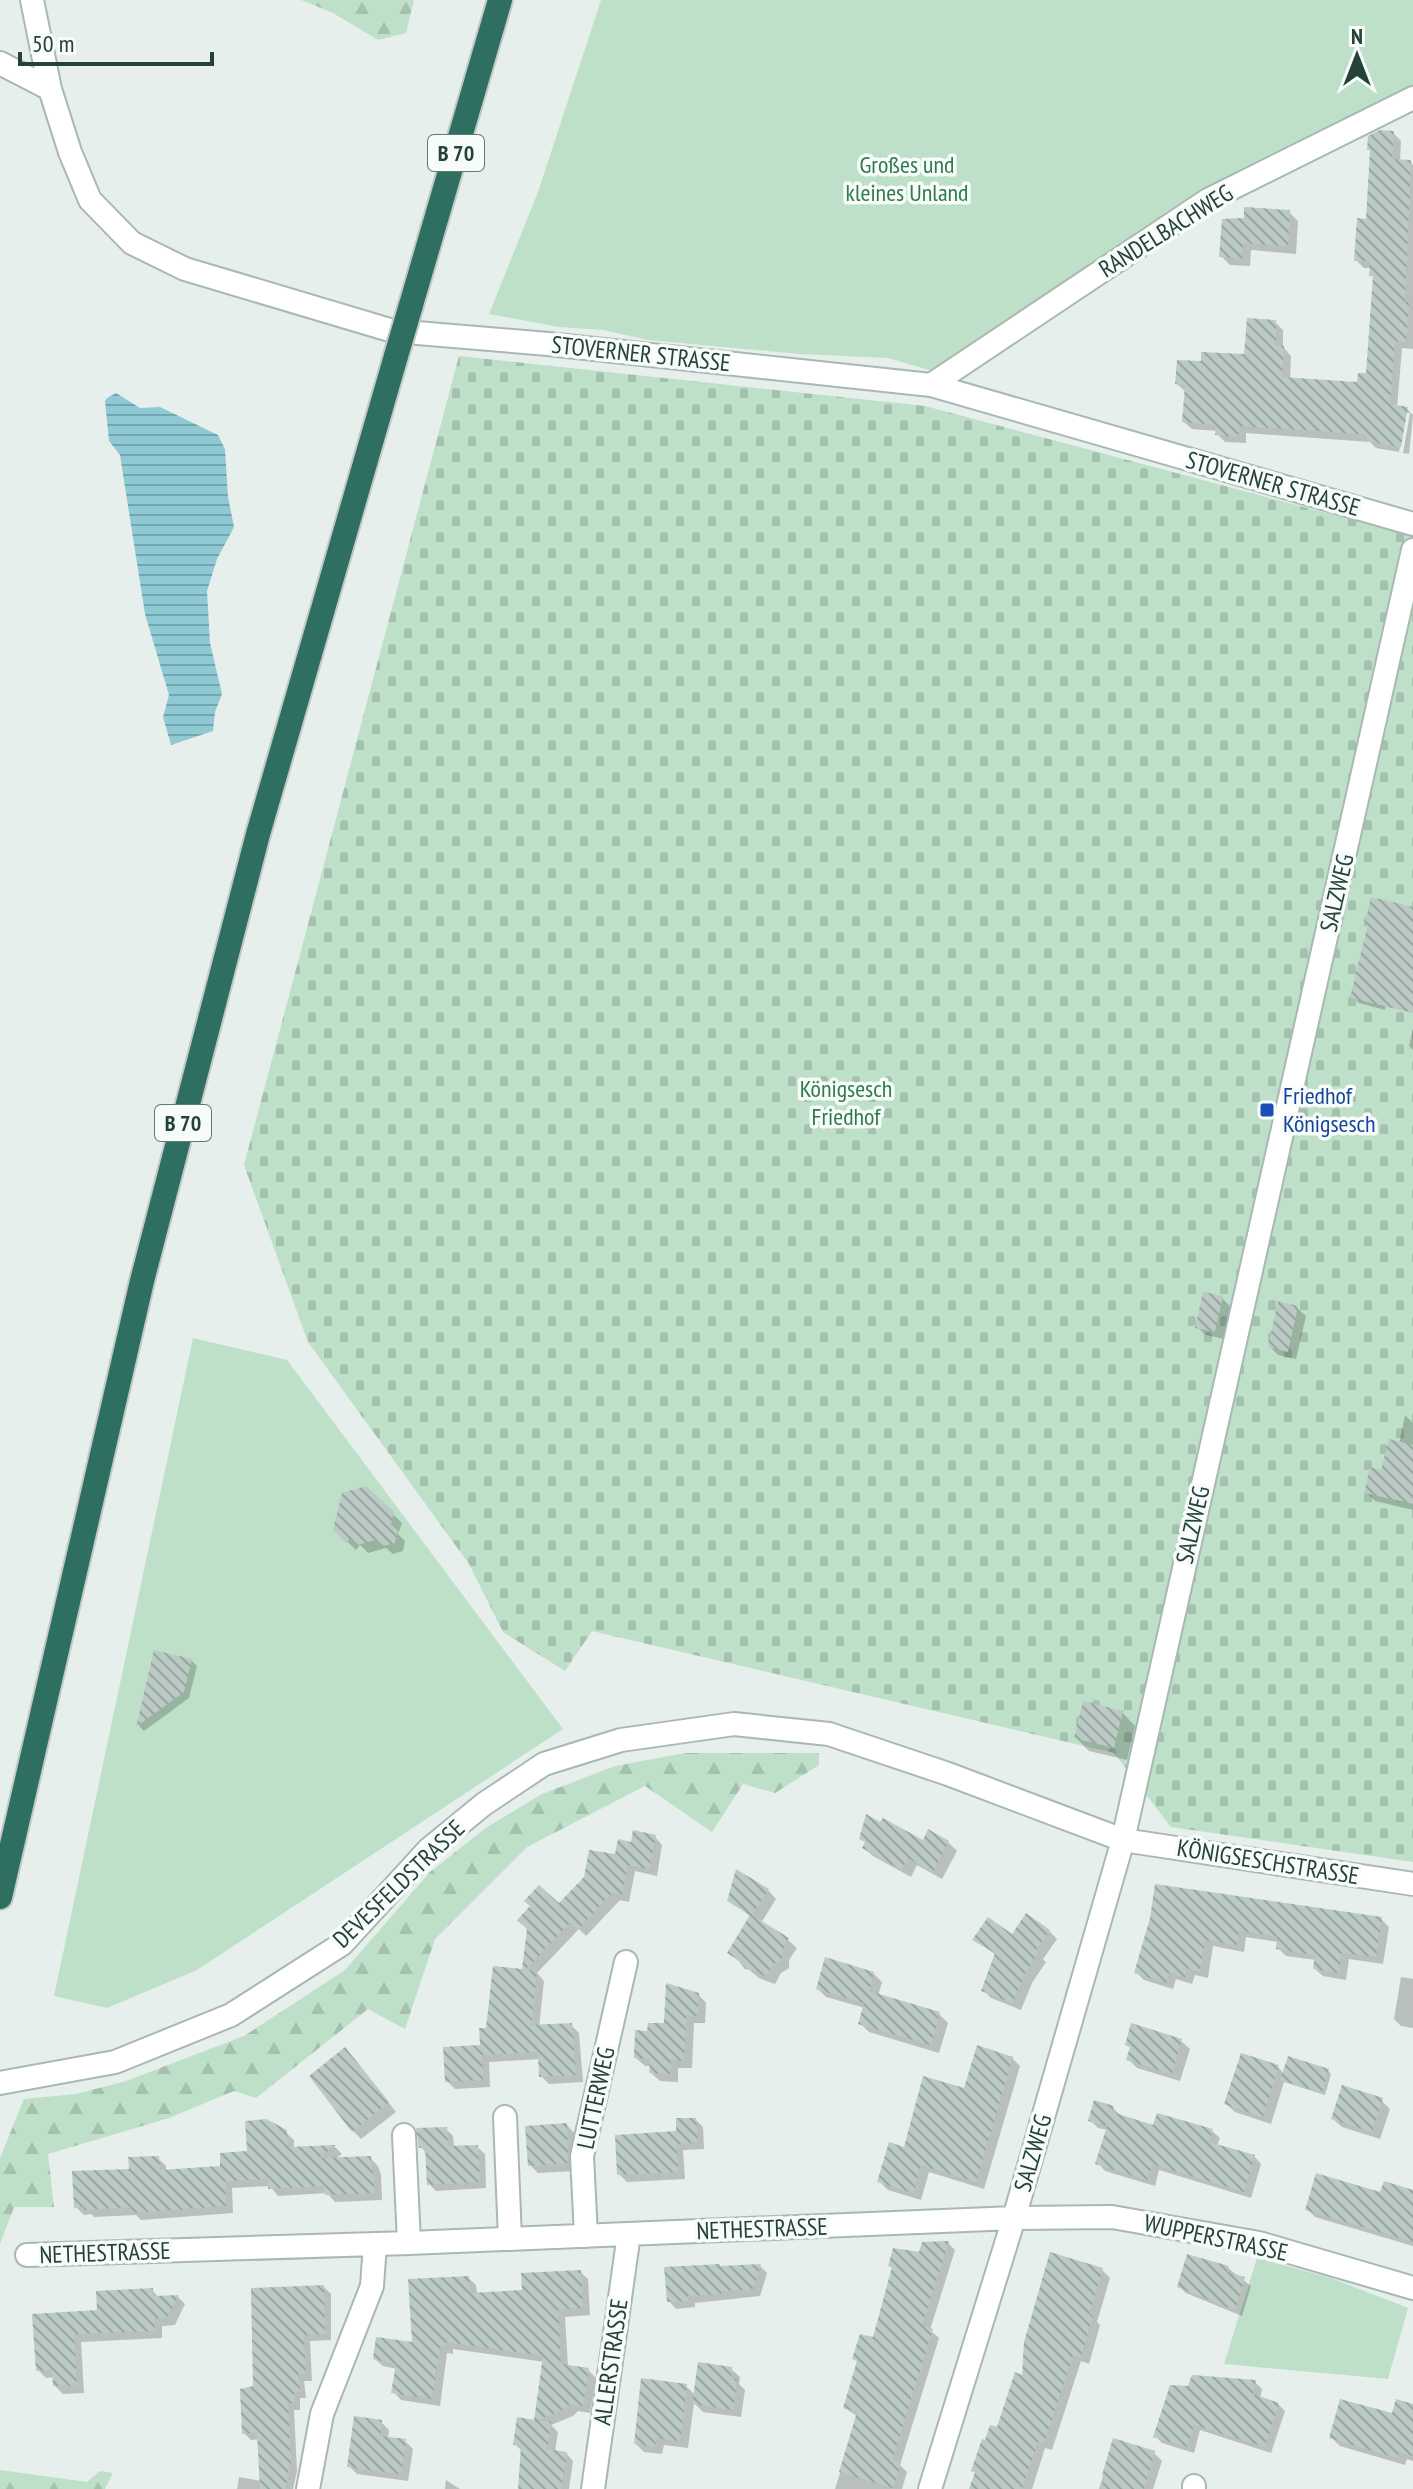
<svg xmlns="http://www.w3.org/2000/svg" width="1413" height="2489" viewBox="0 0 1413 2489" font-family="'PT Sans Narrow',sans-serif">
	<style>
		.green { fill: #bfe0c8 }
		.forest { fill: url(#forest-firs) }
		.cemetery { fill: url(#cemetery-stones) }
		.water { fill: url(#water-rules) }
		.shadow { fill: #0003 }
		.building { fill: url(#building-back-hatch) }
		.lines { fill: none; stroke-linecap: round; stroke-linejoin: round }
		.street-casing { stroke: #a8b8b2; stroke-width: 26 }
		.highway-casing { stroke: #c2cac8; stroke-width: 28 }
		.street { stroke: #fff; stroke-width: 22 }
		.highway { stroke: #2f6f62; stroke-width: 24 }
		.highway-bridge-casing { stroke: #c2cac8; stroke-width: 28; stroke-linecap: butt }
		.highway-bridge { stroke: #2f6f62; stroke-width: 24 }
		.transit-dot { fill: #1a4fb4; stroke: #f7fbf9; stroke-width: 3 }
		.labels { text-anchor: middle; stroke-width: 7; stroke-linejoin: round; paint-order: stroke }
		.shield { fill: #f7fbf9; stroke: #637a73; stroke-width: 2 }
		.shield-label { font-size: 22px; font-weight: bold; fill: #24423a }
		.park-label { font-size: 24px; fill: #2d7a4b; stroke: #f7fbf9 }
		.street-label { font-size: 24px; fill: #24423a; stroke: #f7fbf9 }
		.transit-label { font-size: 24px; fill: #164399; stroke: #f7fbf9; text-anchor: start }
	</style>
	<defs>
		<pattern id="forest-firs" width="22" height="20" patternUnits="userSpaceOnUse" patternTransform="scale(2)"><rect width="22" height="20" fill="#bfe0c8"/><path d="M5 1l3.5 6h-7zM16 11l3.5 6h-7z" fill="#a4c1ad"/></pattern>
		<pattern id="cemetery-stones" width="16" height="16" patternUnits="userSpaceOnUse" patternTransform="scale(2)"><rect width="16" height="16" fill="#bfe0c8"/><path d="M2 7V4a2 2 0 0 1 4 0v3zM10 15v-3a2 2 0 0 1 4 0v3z" fill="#a4c1ad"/></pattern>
		<pattern id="water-rules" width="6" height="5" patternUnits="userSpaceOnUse" patternTransform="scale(2)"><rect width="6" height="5" fill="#8ec9d4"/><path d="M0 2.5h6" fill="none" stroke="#74a5ad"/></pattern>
		<pattern id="building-back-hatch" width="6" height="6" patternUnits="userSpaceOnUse" patternTransform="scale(2)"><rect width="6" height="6" fill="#bbcac4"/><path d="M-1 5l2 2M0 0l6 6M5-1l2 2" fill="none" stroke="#98a6a0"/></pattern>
	</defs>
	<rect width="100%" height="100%" fill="#e6efeb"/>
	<path class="green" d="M601,0H1413V97L1373,110L946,375L888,358L800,354L648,340L604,330L559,327L489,314L538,192Z
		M193,1338L287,1360L563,1729L197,1970L107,2008L54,1996Z
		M1257,2258L1331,2278L1408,2308L1388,2379L1224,2364Z"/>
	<path class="forest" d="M301,0H414L406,33L378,40L333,13Z
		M685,1753H819V1765L775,1793L743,1784L712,1832L645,1786L527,1847L435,1939L405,2029L368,2009L256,2098L234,2091L169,2118L48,2154L54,2207H14L0,2244V2158L24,2099L76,2094L126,2081L244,2036L345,1970L430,1872L487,1827L542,1794L615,1766Z
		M0,2470L87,2482L100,2471L113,2473L105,2489H0Z"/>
	<path class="cemetery" d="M459,356L925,406L1413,536V1862L1171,1827L1114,1753L592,1631L565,1671L503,1632L469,1564L308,1342L244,1165Z"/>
	<path class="water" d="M116,393L140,408L160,407L218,435L225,449L228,497L234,527L217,559L207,591L210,643L222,694L215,712L213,731L171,745L163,717L169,695L145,614L120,455L109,441L105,401L107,398Z"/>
	<path class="shadow" d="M1393,133L1401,141L1400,161L1410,162L1413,165V349L1402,348L1397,408L1407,409L1413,415L1409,454L1403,453L1410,413H1405L1399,452L1376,448L1370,442L1246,433V443L1225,442L1217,434L1218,431L1192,429L1184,422L1186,392L1177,384L1202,363L1245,356L1275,322L1283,330V347L1291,356L1290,379L1359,384L1368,375L1375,279L1371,275V268H1364L1356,260L1368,221L1372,152L1369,149Z
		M1289,212L1298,221L1296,254L1251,250L1250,266L1230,265L1221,256L1240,222Z
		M1413,909V937L1402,935L1385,1010L1359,1003L1353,997Z
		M1413,1029V1050L1409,1046Z
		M1222,1298L1231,1307L1224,1339L1206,1335L1197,1327Z
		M1297,1308L1306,1316L1296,1359L1278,1355L1270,1347Z
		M1405,1415L1413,1423V1510L1375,1501L1366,1492L1383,1472L1399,1444Z
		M366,1488L402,1523L398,1534L405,1541L403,1551L393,1554L386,1548L368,1553L360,1545L356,1550L335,1530Z
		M156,1652L191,1660L197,1666L189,1698L144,1731L139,1726Z
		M1122,1712L1135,1726L1127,1760L1089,1751L1076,1738Z
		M655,1837L662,1845L657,1876L635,1871L629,1902L620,1900L586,1936L579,1929L537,1973L544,1981L539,2027L571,2025L579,2033L583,2082L549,2084L541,2076L540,2059L489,2062L490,2087L455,2089L447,2081L482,2047L488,2030L524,1972L559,1906L632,1844Z
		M923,1842H948L957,1851L942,1879L917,1865L911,1877L873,1856L864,1848Z
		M768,1890L776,1899L761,1923L788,1940L797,1948L789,1960V1968L781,1973L775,1984L759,1978L729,1953L751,1917L729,1900Z
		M1152,1918L1381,1919L1389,1927L1383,1964L1349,1959L1346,1980L1323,1976L1315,1969L1316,1960L1286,1956L1278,1948L1279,1942L1246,1937L1244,1952L1213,1946L1208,1978L1195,1975L1192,1984L1176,1979L1173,1989L1144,1980L1136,1972Z
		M1049,1931L1057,1939L1043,1959L1046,1962L1032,1983L1021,2010L991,1998L983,1990L996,1955L975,1940Z
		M873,1973L882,1982L878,1996L939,2014L948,2023L939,2053L869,2032L860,2023L865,2008L826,1997L818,1989Z
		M1401,1977L1413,1979V2028L1401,2026L1394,2019Z
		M698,1994L706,2003L705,2023H694L692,2068H678V2082L660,2081L651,2073V2066H645L636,2058L649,2033L665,2026Z
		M1181,2041L1190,2049L1180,2081L1137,2068L1129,2060L1132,2049L1127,2044Z
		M354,2058L396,2112L361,2139L353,2131Z
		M1012,2058L1020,2066L984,2189L929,2172L921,2200L888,2190L880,2182L905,2149L965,2091Z
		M1278,2067L1284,2074L1328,2071L1331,2074L1325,2095L1284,2082L1271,2124L1235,2112L1226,2104Z
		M1381,2100L1390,2109L1380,2139L1342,2127L1333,2119Z
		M1113,2108L1120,2115L1155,2127L1212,2131L1220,2138L1217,2146L1254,2156L1261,2164L1251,2198L1159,2170L1155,2186L1105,2171L1098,2163L1108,2130L1098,2128L1090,2120Z
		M696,2120L703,2127L704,2149L683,2150L685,2179L627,2182L619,2174Z
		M567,2125L575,2134L576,2171L538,2173L530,2165Z
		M446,2129L453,2136L454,2148L477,2147L485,2154L486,2188L436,2191L429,2184L427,2154L421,2147Z
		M285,2132L294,2140V2149L335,2147L342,2154L335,2159L370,2158L378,2166L381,2175L382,2200L335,2202L327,2193L278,2196L270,2186L232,2188L233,2213L141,2220L136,2215L94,2217L91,2214L84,2215L76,2207L131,2170L158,2158L166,2166V2172L222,2168Z
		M1413,2192V2246L1315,2217L1307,2209L1382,2195Z
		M948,2243L955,2250L930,2330L939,2338L900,2465L907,2472L902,2489H835L858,2417L845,2408L859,2363L854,2359L874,2340L894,2270L890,2266L920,2254L923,2244Z
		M760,2266L767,2273L760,2296L695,2303V2307L676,2309L669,2301Z
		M1228,2268L1251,2286L1242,2316L1186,2293L1179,2286Z
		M1102,2270L1110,2278L1097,2322L1100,2325L1089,2364L1081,2361L1052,2450L1045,2448L1032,2489H971L976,2473L973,2470L987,2442L998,2430L1023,2377Z
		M580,2272L588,2279L590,2315L565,2317L568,2367L588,2370L596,2378L590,2413L578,2411L573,2416L551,2425L558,2432L555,2452L566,2453L573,2461L569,2489H521L522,2451L515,2444L536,2422L545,2362L453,2349V2354L447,2353L440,2406L401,2400L394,2392L397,2369L383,2366L375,2359L414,2345L468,2278L476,2285L477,2295L524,2292Z
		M324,2287L331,2294V2340L310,2341L312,2381H304L306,2398H300V2410H294L297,2471L293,2489H237L239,2477L261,2481L259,2439L251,2440L244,2433L255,2388Z
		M152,2290L159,2298L178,2297L185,2304L175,2325L162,2326V2338L81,2342L84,2393L63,2394L55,2386V2377L46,2378L38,2370L34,2316L99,2312Z
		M731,2369L740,2377L739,2384L745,2390L741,2417L703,2412L694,2403L688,2448L664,2445L662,2454L644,2452L636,2444L686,2386L695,2395Z
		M1255,2382L1262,2389L1260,2399L1278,2404L1285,2411L1271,2453L1200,2430L1194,2453L1162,2443L1155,2436L1189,2388Z
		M1413,2406V2461L1407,2459L1405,2465L1340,2446L1331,2437Z
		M381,2422L389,2430L388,2439L405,2441L413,2449L408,2481L357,2474L349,2466Z
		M1114,2440L1154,2453L1162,2461L1153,2489H1099Z
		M446,2480L460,2489H445Z"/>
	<path class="building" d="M1380,130L1394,131L1392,159L1411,160L1405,302H1409L1406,342L1395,341L1390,404L1408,407L1401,447L1366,441L1367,435L1307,430L1239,426L1238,437L1215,435L1216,425L1182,422L1185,385L1175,384L1177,360L1201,361V352L1244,354L1247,318L1276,320V346H1284L1282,377L1357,382L1358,373H1366L1373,276H1369L1370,261H1354L1357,218L1366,219L1370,150H1367L1368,136Z
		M1244,207L1290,210L1288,246L1243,243L1242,259L1219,257L1222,219L1244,218Z
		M1371,897L1413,907V1013L1350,998L1368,924L1365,923Z
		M1203,1292L1223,1296L1215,1332L1195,1328Z
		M1278,1301L1298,1306L1288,1352L1268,1347Z
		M1389,1439L1413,1445V1504L1364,1493L1370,1467L1381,1470Z
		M366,1486L394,1512L391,1524L398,1531L395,1543L383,1546L376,1540L358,1545L351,1538L346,1543L333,1530L342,1493Z
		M154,1650L192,1659L184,1692L136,1727Z
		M1083,1701L1123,1711L1114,1748L1074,1738Z
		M866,1814L880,1822L883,1818L923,1840L928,1829L949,1841L933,1872L908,1858L902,1870L862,1848L865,1842L859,1839Z
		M633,1830L656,1835L649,1869L628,1865L622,1895L612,1893L577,1930L570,1923L525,1970L537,1971L531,2025L572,2023L576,2075L539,2077L538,2052L482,2055L483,2080L445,2082L443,2047L480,2045L479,2028H486L493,1966L522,1969L527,1929L517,1920L530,1906L524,1901L539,1885L559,1903L584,1877L589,1850L615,1854L618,1839L631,1842Z
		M736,1869L769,1889L752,1915L789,1938L782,1951V1960L773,1964L766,1977L756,1971L745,1969L738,1960L727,1953L750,1915L727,1901Z
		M1155,1884L1382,1917L1376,1957L1341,1953L1339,1973L1313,1969L1315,1955L1276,1949L1277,1936L1239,1931L1237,1945L1205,1940L1200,1972L1187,1968L1185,1978L1169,1972L1166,1983L1134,1973L1150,1918Z
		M1026,1913L1050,1930L1036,1950L1039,1952L1024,1975L1013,2003L981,1991L995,1953L972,1940L988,1917L1012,1934Z
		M825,1957L874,1972L869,1991L940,2012L931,2045L858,2024L864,2003L816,1989Z
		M666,1983L699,1993L697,2016L686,2015L684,2061L671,2060L670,2074L649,2073L650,2059L634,2058L635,2030L647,2031L648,2023H664Z
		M1131,2023L1182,2039L1172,2074L1126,2060L1130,2047L1125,2045Z
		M977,2045L1013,2057L976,2182L921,2165L913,2193L877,2182L889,2142L904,2147L923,2076L964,2088Z
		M345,2047L389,2102L352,2132L309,2076Z
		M1241,2053L1279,2065L1263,2117L1224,2104Z
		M1288,2056L1329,2069L1322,2093L1280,2080Z
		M1342,2085L1383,2098L1372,2132L1331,2119Z
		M1094,2100L1114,2106L1112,2112L1153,2125L1157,2113L1213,2129L1209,2142L1255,2155L1244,2192L1152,2164L1147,2180L1095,2164L1107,2126L1088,2121Z
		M676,2118H696L698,2142L677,2144L678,2172L617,2175L615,2135L676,2131Z
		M266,2119L287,2130L288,2147L336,2145L319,2158L371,2156L375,2193L325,2195L324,2186L268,2189V2179L225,2181L226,2206L132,2213L131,2207L84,2210V2207L74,2208L72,2171L129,2169L128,2157L159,2156L160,2170L220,2166V2153L247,2151L245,2121Z
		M567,2123L568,2163L528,2166L525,2126Z
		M447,2127L448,2146L478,2145L480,2182L427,2185L425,2148H419L416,2128Z
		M1316,2173L1380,2192L1384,2181L1413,2190V2242L1305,2210Z
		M949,2241L922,2325L933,2329L892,2460L901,2463L893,2488L839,2472L857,2412L843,2408L857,2361L852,2359L860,2334L873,2337L892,2267L888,2266L893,2248L919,2252L922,2242Z
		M1050,2252L1103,2268L1089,2314L1093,2315L1081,2357L1073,2355L1044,2443L1038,2441L1022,2489H969L975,2472L971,2471L982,2439L985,2440L990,2425L997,2427L1015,2372L1022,2375L1024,2342Z
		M1187,2254L1229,2266L1227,2272L1245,2277L1235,2310L1177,2287Z
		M720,2264V2266L761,2264L753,2289L721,2291V2294L688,2296V2301L667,2302L664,2267Z
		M581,2270L583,2308L558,2309L561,2364L589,2368L583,2406L570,2404L565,2409L537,2420L551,2422L547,2449L567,2452L561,2489H518L521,2446L513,2445L517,2417L534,2420L543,2356L446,2342V2347L440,2346L432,2399L391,2393L396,2364L373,2359L376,2337L412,2342L408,2279L469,2276L470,2293L522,2290L521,2273Z
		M324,2285L325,2334L304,2335L306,2374H298L300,2392H294V2403H288L291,2464L289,2465L285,2489H260L257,2432L242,2434L240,2389L253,2386L251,2288Z
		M153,2288V2296L179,2295L167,2318H154L155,2331L74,2334L77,2385L53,2386L52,2370L36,2371L32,2314L97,2310L96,2291Z
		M698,2362L732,2367L731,2379H737L733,2410L692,2404Z
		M1192,2375L1256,2380L1253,2394L1279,2403L1265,2447L1194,2425L1187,2447L1153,2437L1170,2385L1188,2386Z
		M641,2378L687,2384L680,2441L656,2438L655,2447L634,2444Z
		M1340,2399L1392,2413L1396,2399L1413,2404V2456L1399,2452L1397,2458L1329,2438Z
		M354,2416L382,2420L380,2436L406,2439L401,2474L347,2467Z
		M1113,2438L1155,2451L1144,2489H1101L1105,2476L1102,2475Z"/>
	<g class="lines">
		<defs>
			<path id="street" d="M32,0L50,89L70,152L90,200L132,243L185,269L393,331L548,344L931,385L1413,524
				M0,63L50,89
				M931,385L1208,200L1413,98
				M0,2083L115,2062L231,2015L342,1944L429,1849L484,1804L544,1764L621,1740L734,1724L829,1734L948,1774L1123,1840L1413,1884
				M505,2117L510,2239
				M404,2135L409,2243
				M586,2236L582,2156L626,1962
				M27,2255L409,2243L1014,2218L1112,2217L1259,2243L1413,2288
				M308,2489L322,2414L372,2286L375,2244
				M593,2489L629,2234
				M930,2489L1014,2218L1123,1840L1413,550
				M1194,2489V2486"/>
			<path id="highway" d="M411,305L500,0
				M0,1897L142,1281L258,834L396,356"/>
		</defs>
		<use href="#street" class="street-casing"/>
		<use href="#highway" class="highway-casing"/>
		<use href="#street" class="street"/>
		<use href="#highway" class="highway"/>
		<defs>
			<path id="highway-bridge" d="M396,356L411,305"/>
		</defs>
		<use href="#highway-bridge" class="highway-bridge-casing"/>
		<use href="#highway-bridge" class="highway-bridge"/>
	</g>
	<rect class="transit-dot" x="1259" y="1102" width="16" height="16" rx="4"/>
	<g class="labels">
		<g class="shield">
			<rect x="428" y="135" width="56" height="36" rx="6"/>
			<rect x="155" y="1105" width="56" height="36" rx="6"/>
		</g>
		<g class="shield-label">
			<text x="456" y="161">B 70</text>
			<text x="183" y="1131">B 70</text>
		</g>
		<g class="park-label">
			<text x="907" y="173">Großes und<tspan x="907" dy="28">kleines Unland</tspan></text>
			<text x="846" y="1097">Königsesch<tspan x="846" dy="28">Friedhof</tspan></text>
		</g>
		<g class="street-label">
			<text transform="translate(1166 231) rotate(-32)" y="8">RANDELBACHWEG</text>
			<text transform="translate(641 354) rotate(6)" y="8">STOVERNER STRASSE</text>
			<text transform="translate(1273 484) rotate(16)" y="8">STOVERNER STRASSE</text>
			<text transform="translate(1337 893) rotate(-77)" y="8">SALZWEG</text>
			<text transform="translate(1193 1525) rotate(-77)" y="8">SALZWEG</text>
			<text transform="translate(1268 1862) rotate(9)" y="8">KÖNIGSESCHSTRASSE</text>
			<text transform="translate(399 1884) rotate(-44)" y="8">DEVESFELDSTRASSE</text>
			<text transform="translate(596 2098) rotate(-78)" y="8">LUTTERWEG</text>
			<text transform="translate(1033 2153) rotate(-74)" y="8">SALZWEG</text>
			<text transform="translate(762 2229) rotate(-2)" y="8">NETHESTRASSE</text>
			<text transform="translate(1216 2238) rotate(12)" y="8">WUPPERSTRASSE</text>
			<text transform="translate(105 2253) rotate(-2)" y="8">NETHESTRASSE</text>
			<text transform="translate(611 2362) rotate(-82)" y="8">ALLERSTRASSE</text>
		</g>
		<g class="transit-label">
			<text x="1283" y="1104">Friedhof<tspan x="1283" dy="28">Königsesch</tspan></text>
		</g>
	</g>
	<g transform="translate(1357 56)" stroke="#f7fbf9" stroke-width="6" paint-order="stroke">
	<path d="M0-6L14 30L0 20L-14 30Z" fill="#24423a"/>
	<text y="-12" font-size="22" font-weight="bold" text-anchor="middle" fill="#24423a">N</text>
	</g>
	<path d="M20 52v12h192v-12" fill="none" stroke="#24423a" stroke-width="4"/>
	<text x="32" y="52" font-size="24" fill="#24423a" stroke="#f7fbf9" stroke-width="6" paint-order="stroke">50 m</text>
</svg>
